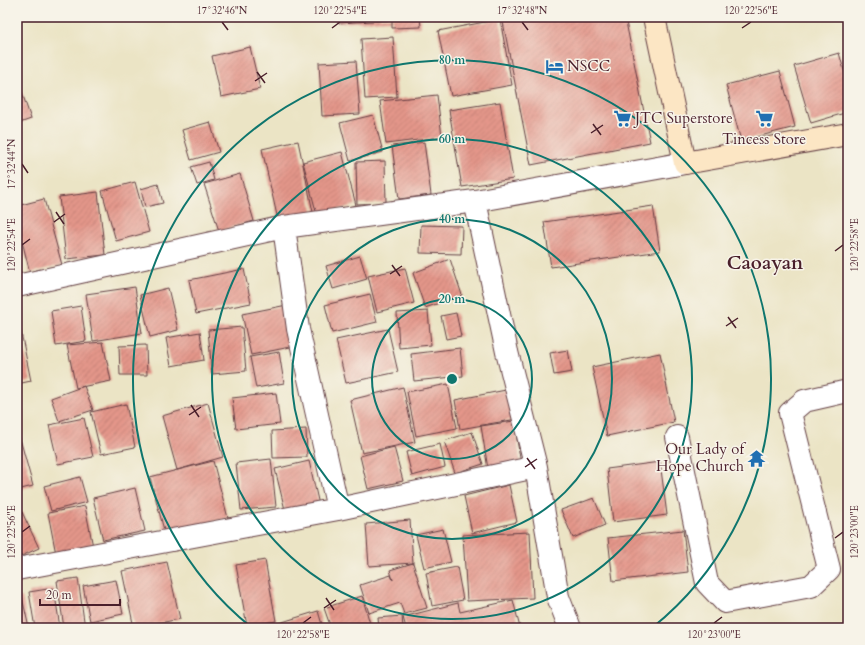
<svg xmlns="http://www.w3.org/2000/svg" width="865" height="645" viewBox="0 0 865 645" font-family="Cardo,serif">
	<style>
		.building { fill: url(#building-hatch) }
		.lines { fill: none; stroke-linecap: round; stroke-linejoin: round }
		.minor-casing { stroke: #623d42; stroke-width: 24 }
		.secondary-casing { stroke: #623d42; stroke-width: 24 }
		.minor { stroke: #fff; stroke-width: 22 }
		.secondary { stroke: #fce6c4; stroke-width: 22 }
		.ticks { fill: none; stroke: #4a1f2b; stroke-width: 1.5 }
		.ring { fill: none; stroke: #0f766e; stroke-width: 2 }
		.labels { text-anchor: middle; stroke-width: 3; stroke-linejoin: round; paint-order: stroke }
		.poi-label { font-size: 15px; fill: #4a1f2b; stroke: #f7f3e8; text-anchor: start }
		.district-label { font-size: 19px; font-weight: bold; fill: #4a1f2b; stroke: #f7f3e8 }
		.centre { fill: #0f766e; stroke: #f7f3e8; stroke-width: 2 }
		.ring-label { font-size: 12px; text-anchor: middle; font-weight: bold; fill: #0f766e; stroke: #f7f3e8; stroke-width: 3; stroke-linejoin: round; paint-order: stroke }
		.neatline { fill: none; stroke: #4a1f2b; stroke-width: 1.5 }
		.ticks-label { font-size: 10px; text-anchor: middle; fill: #4a1f2b }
	</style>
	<defs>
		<pattern id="building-hatch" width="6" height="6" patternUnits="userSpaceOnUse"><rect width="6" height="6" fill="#e4968a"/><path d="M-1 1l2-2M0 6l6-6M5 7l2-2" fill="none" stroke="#bb7a71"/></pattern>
	</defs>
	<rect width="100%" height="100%" fill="#f7f3e8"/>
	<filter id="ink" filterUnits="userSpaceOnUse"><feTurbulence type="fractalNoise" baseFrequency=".025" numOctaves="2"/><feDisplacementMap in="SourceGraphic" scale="8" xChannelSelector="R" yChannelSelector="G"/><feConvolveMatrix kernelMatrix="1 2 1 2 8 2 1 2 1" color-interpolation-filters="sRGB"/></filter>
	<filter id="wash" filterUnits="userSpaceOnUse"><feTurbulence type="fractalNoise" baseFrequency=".012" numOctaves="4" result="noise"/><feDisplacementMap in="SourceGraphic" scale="16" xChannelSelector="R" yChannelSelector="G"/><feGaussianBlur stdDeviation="0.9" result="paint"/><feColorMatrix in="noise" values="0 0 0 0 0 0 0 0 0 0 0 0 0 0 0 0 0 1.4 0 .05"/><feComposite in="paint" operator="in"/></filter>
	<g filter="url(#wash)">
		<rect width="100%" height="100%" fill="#ebe4c5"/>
		<g id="blocks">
			<path class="building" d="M338,17H391V20L338,23Z
				M392,17H420L421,27L392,28Z
				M502,17H625L650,142L531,165Z
				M500,19L512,85L451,96L438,31Z
				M393,37L397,97L365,99L361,39Z
				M250,47L260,89L221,97L212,56Z
				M839,53L848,84V112L811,123L794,66Z
				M356,61L360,114L322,116L319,63Z
				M780,71L795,127L741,141L726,85Z
				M17,78L31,119L17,124Z
				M437,95L442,137L386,144L380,101Z
				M500,102L513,179L462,187L449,110Z
				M373,115L383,152L350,161L340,123Z
				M210,122L219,152L191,160L182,130Z
				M298,141L313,212L278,220L262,149Z
				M424,142L431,195L399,199L392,146Z
				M342,152L356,205L317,215L303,162Z
				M385,161L386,203L357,204L356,162Z
				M209,162L214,180L197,185L191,167Z
				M240,174L254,221L219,231L204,184Z
				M135,182L149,232L116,241L102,191Z
				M158,184L163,203L145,207L141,189Z
				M98,192L105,255L66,259L59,197Z
				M44,199L62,265L30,273L17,221V206Z
				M653,206L660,251L551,267L544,222Z
				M421,225L462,226L461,254L420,253Z
				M360,256L367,279L333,289L326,266Z
				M450,259L462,295L425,308L413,273Z
				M405,268L414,303L377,312L368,276Z
				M244,269L251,303L196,314L189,280Z
				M135,287L142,333L93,341L86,294Z
				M168,288L178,330L150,337L140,295Z
				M370,294L377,322L332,333L325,305Z
				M287,305L295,346L251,355L242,314Z
				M81,306L86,341L56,346L51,311Z
				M428,311L431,345L399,348L397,313Z
				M17,313L31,381L17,384Z
				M456,313L461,336L446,339L441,316Z
				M242,327L246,371L212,374L208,330Z
				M388,329L398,372L346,383L336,340Z
				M200,332L204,360L171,366L166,338Z
				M103,342L111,381L76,388L67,345Z
				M146,345L147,375H120L119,346Z
				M460,348L463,376L414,381L411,354Z
				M568,350L572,372L554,375L550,353Z
				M279,352L284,383L256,388L250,357Z
				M660,353L674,422L607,436L592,367Z
				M448,384L457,428L416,436L407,392Z
				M84,386L93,410L59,421L51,398Z
				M403,387L415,442L362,453L350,400Z
				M511,389L517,419L460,429L455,400Z
				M276,393L280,424L236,429L232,398Z
				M208,403L223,457L177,470L162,416Z
				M126,404L135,447L101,454L91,412Z
				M84,418L93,457L58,464L49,425Z
				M514,421L521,464L488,469L481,426Z
				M306,429L307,457L273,458L272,431Z
				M472,432L483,464L455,473L444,441Z
				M19,435L33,486L17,490V436Z
				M440,444L445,467L412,476L406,452Z
				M394,447L403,481L368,489L360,456Z
				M271,459L276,507L241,510L236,463Z
				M213,461L228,518L165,534L150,477Z
				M309,461L319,505L286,514L275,469Z
				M660,462L667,515L613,522L607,469Z
				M80,477L87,502L51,511L44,486Z
				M509,485L517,522L472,533L464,496Z
				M135,488L145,531L103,540L93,498Z
				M594,498L605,525L573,538L561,510Z
				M85,506L93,547L56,554L48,513Z
				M22,512L39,548L17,558V514Z
				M410,520L413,563L427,608L404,614L400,603L369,613L360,585L391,575L393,580L390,570L413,563L369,566L366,524Z
				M443,529L451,562L424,568L416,535Z
				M683,530L688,572L613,581L608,538Z
				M530,532L533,598L467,601L463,535Z
				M265,560L276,621L247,626L236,565Z
				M167,562L180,619L134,628L122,571Z
				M457,567L463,600L432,606L426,573Z
				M78,578L85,628H64L57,581Z
				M116,580L123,614L90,621L83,586Z
				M54,588L60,628H35L29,592Z
				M362,596L371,627L331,628L324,608Z
				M22,597L29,628H17V598Z
				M513,600L520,628H406L403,617L458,603L460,612Z
				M318,611L323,628H281L279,623Z
				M402,616L403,628H379L378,618Z"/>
		</g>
	</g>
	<g filter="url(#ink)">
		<use href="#blocks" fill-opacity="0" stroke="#623d42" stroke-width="1"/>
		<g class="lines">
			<defs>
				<path id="minor" d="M284,227L298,329L338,509
					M17,286L284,227L475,201L685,163
					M677,437L707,583L725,602L811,586L829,569L790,413L804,401L848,391
					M536,467L558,597L570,628
					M17,569L338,509L536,467L507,352L475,201"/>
				<path id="secondary" d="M654,17L685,163L848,134"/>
			</defs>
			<use href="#minor" class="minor-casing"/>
			<use href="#secondary" class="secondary-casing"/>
			<use href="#minor" class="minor"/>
			<use href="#secondary" class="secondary"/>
		</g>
	</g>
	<path class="ticks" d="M222,22L228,30M522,22L528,30M332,28L340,22M742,28L751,22M257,72L265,83M255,81L267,73M593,124L601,135M591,133L603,125M22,164L28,173M56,212L64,224M54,222L65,214M22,245L30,239M835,251L843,245M392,265L400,276M390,274L402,266M728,317L736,328M726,326L738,318M191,405L199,417M189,415L201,407M527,458L535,469M525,467L537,459M22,532L30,526M835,538L843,532M326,598L334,610M324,608L336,600M303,623L311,617M714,623L722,617"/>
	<g class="ring">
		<circle cx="452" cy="379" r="80"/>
		<circle cx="452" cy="379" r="160"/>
		<circle cx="452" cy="379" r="240"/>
		<path d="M251 627A319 319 0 1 1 653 627"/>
	</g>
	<defs>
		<symbol id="hotel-bare" viewBox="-9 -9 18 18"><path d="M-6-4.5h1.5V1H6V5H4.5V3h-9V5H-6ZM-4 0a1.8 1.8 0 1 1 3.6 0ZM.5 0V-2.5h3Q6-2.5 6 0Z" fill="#1f6fb2" stroke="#f7f3e8" stroke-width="2.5" paint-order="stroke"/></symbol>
		<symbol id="supermarket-bare" viewBox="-9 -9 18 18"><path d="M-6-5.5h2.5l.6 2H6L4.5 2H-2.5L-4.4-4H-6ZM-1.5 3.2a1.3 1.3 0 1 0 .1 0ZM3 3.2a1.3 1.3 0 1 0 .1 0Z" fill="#1f6fb2" stroke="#f7f3e8" stroke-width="2.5" paint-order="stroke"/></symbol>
		<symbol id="temple-bare" viewBox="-9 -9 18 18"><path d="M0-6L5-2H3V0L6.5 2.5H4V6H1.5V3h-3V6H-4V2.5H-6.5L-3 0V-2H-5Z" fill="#1f6fb2" stroke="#f7f3e8" stroke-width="2.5" paint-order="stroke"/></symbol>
	</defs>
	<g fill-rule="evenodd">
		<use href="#hotel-bare" x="542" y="54" width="25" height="25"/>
		<use href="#supermarket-bare" x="610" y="106" width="25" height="25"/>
		<use href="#supermarket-bare" x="752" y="106" width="25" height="25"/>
		<use href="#temple-bare" x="744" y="446" width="25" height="25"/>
	</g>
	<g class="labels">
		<g class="poi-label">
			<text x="567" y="71">NSCC</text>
			<text x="635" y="123">JTC Superstore</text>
			<text x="764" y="144" text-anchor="middle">Tincess Store</text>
			<text x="744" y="454" text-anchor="end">Our Lady of<tspan x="744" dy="17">Hope Church</tspan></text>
		</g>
		<g class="district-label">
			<text x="765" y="269">Caoayan</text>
		</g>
	</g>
	<circle cx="452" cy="379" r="6" class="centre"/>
	<g class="ring-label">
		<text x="452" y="64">80 m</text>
		<text x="452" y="143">60 m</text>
		<text x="452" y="223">40 m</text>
		<text x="452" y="303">20 m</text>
	</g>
	<rect width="865" height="645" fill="none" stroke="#f7f3e8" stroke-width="44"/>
	<path d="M40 599v6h80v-6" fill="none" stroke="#4a1f2b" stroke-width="2"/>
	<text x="46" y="599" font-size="12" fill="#4a1f2b" stroke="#f7f3e8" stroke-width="3" paint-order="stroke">20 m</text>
	<rect x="22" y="22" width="821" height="601" class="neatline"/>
	<g class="ticks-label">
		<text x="222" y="14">17°32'46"N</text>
		<text x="340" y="14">120°22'54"E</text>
		<text x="522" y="14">17°32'48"N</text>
		<text x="751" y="14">120°22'56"E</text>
		<text transform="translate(11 164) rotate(-90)" y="4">17°32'44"N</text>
		<text transform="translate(11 245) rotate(-90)" y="4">120°22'54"E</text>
		<text transform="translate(854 245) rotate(-90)" y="4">120°22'58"E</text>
		<text transform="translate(11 532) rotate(-90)" y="4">120°22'56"E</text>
		<text transform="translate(854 532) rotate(-90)" y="4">120°23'00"E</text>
		<text x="303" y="638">120°22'58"E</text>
		<text x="714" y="638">120°23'00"E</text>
	</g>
</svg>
